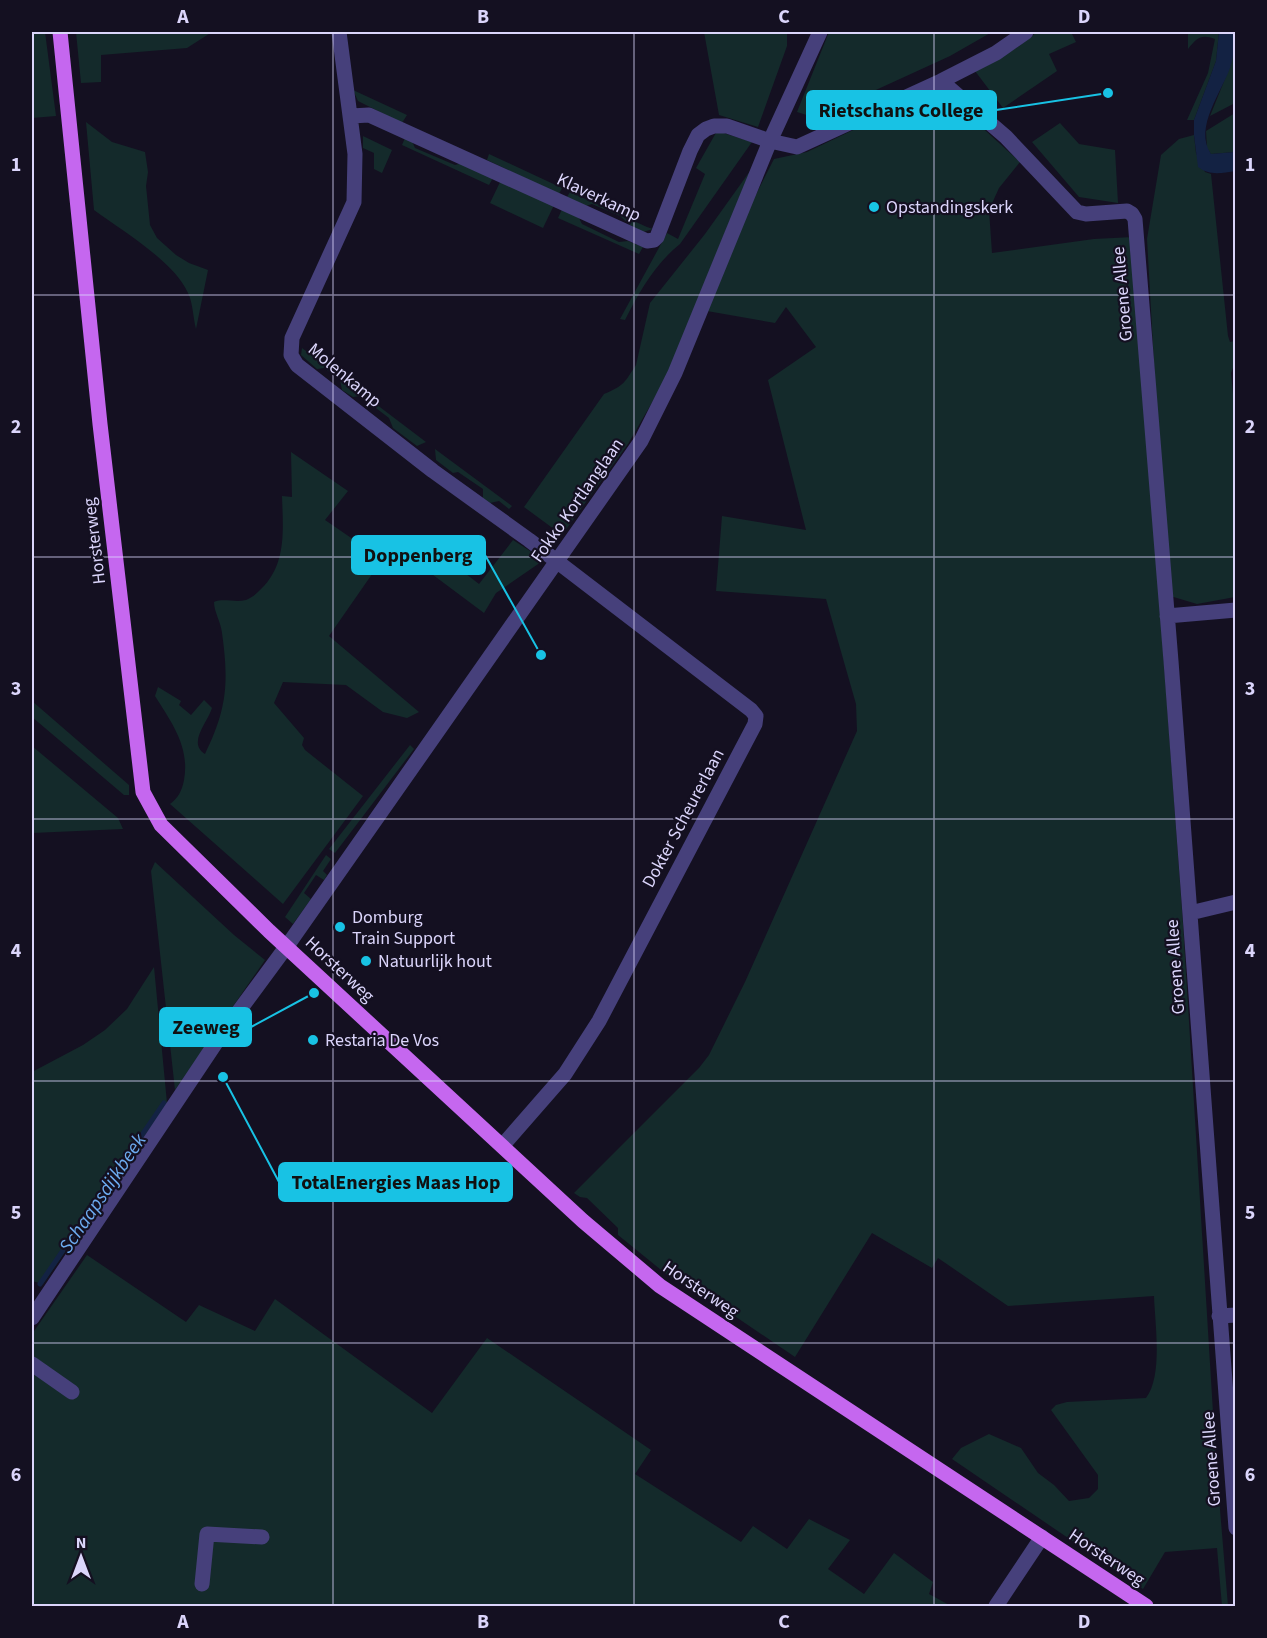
<svg xmlns="http://www.w3.org/2000/svg" width="1267" height="1638" viewBox="0 0 1267 1638" font-family="'Source Sans 3',sans-serif">
	<style>
		.green { fill: #142a2b }
		.water { fill: #132243 }
		.lines { fill: none; stroke-linecap: round; stroke-linejoin: round }
		.stream { stroke: #132243; stroke-width: 5 }
		.minor { stroke: #46407b; stroke-width: 15 }
		.major { stroke: #c567ef; stroke-width: 15 }
		.grid { fill: none; stroke: #dbd5fb; stroke-width: 1.5; stroke-opacity: 0.55 }
		.poi-dot { fill: #18c2e4; stroke: #141021; stroke-width: 2 }
		.labels { text-anchor: middle; stroke-width: 4.5; stroke-linejoin: round; paint-order: stroke }
		.street-label { font-size: 18px; fill: #dbd5fb; stroke: #141021 }
		.poi-label { font-size: 18px; fill: #dbd5fb; stroke: #141021; text-anchor: start }
		.water-label { font-size: 20px; font-style: italic; fill: #6dabf0; stroke: #141021 }
		.leader { fill: none; stroke: #18c2e4; stroke-width: 2 }
		.callout-dot { fill: #18c2e4; stroke: #141021; stroke-width: 2 }
		.callout { fill: #18c2e4; stroke: #18c2e4; stroke-width: 2 }
		.callout-label { font-size: 20px; text-anchor: middle; font-weight: bold; fill: #111 }
		.neatline { fill: none; stroke: #dbd5fb; stroke-width: 2 }
		.grid-label { font-size: 20px; text-anchor: middle; font-weight: bold; fill: #dbd5fb }
	</style>
	<rect width="100%" height="100%" fill="#141021"/>
	<path class="green" d="M32,32H45L56,116L32,118Z
		M76,32H212L187,48L101,55V82L81,83Z
		M704,32H787V46L758,127L719,115Z
		M829,32H992L950,56L830,111L813,117L797,112Z
		M1037,32H1071L1076,42L1049,54L1057,71L1003,108L975,71L1018,47Z
		M1188,32H1219L1216,61L1194,120H1187L1208,73L1215,39C1201,34 1197,38 1188,49Z
		M1234,32H1235V103L1210,116L1231,64Z
		M353,90L407,115L402,123L358,101Z
		M935,91L976,122L1020,162L999,188L989,210L992,253L1094,239L1133,237L1183,924L1216,1461L1228,1606H1222L1217,1548L1165,1552L1143,1589L952,1459L961,1448L989,1434L1021,1448L1038,1473L1054,1485L1069,1501L1089,1498L1098,1489V1475L1051,1410L1056,1405L1067,1402L1146,1398C1163,1376 1155,1324 1154,1296L1008,1306L938,1258L932,1268L872,1233L795,1357L714,1302L671,1278L618,1235V1228L587,1198L580,1197L574,1193L699,1068L709,1055L745,982L857,731L856,704L826,599L716,591L722,516L806,530L768,380L816,347L786,307L775,323L707,311L747,212L774,159L807,152Z
		M1235,113V152L1211,154L1207,148L1206,131Z
		M86,122L112,142L145,152L148,172L146,186L150,225L157,238L176,255L189,263L208,270L196,329C193,318 193,303 188,293C174,261 121,230 94,210Z
		M1060,123L1079,144L1115,150L1118,203L1079,197L1032,142Z
		M717,131L752,142L680,244C655,264 639,292 625,320L620,319L667,233L678,239L705,174L696,168Z
		M1194,135L1196,153L1205,172L1211,174L1228,336L1230,342L1235,341V367L1233,368L1231,373L1236,425L1235,597L1197,604L1167,595L1147,239L1161,155L1179,139Z
		M363,136L392,150L382,173L374,169V153L363,148Z
		M405,138L411,139L415,148L455,165L463,163L493,178L489,185L402,145Z
		M489,154L562,188L559,194L487,160Z
		M750,171L665,380L628,444L562,535L524,507L604,394C625,385 624,383 636,365L650,303L705,234Z
		M502,178L555,203L543,228L490,203Z
		M570,192L647,227L653,229L643,232L630,225L620,216L592,204L586,206L567,197Z
		M564,205L575,210L582,224L619,242L628,241L643,247L639,254L558,218Z
		M302,348L426,442L417,446L393,428L389,418L360,396L353,397L342,390L340,380L324,368L317,369L301,355Z
		M435,449L512,506L509,509L499,501L490,503L483,498V489L458,472L453,473L436,460Z
		M291,452L348,491L325,520L379,557L391,543L393,544L329,636L419,712L407,718L383,712L346,685L283,682L274,703L304,738L302,745L305,750L363,796L283,904L170,804C178,798 182,791 184,780C190,747 172,723 155,696L158,687L181,701L179,705L191,715L204,700L212,708C208,722 187,743 205,754C227,709 229,683 222,633C221,622 214,612 214,602C224,598 235,603 246,600C252,598 257,593 261,589C287,564 283,529 282,496L292,497Z
		M513,540L544,560L496,593L484,613L409,557L426,543L479,584Z
		M32,701L129,785V795H124L32,717Z
		M410,745L414,749L335,853L329,849Z
		M32,746L118,818L123,829L32,833Z
		M326,855L331,859L323,871L327,875L324,880L316,875L304,893L311,899L293,924L285,917Z
		M155,862L234,935L265,960L175,1090L151,871Z
		M154,967L167,1103L43,1284L32,1281V1072L83,1045L105,1030L127,1009Z
		M87,1255L186,1322L199,1305L255,1331L275,1299L432,1413L487,1338L651,1450L635,1474L741,1542L753,1526L787,1549L809,1519L850,1540L828,1569L864,1594L894,1553L933,1582L929,1594L951,1606H32V1334Z"/>
	<path class="water" d="M1219,32H1234C1235,42 1234,54 1231,65C1223,91 1193,127 1211,154L1235,152L1236,171C1221,173 1210,176 1198,167L1194,135V120L1216,61Z"/>
	<g class="lines">
		<path class="stream" d="M40,1284L164,1103"/>
		<path class="minor" d="M339,32L355,154L354,202L292,338L291,355L297,365L433,471L529,540L751,710L756,716L755,724L599,1021L565,1074L503,1145
			M941,81L1006,137L1077,212L1086,214L1127,211L1132,214L1135,219L1171,661L1236,1528
			M351,116L369,115L647,241L654,240L657,237L690,151L698,135L706,129L714,126H727L770,141L797,147L941,81L996,53L1026,32
			M1167,616L1236,610
			M1190,913L1236,902
			M1219,1316L1236,1315
			M32,1318L219,1038L292,939L641,441L675,373L770,141L820,32
			M32,1364L72,1392
			M202,1584L207,1534L262,1537
			M996,1606L1042,1537"/>
		<path class="major" d="M60,32L100,424L143,792L161,825L269,931L583,1221L660,1286L1146,1606"/>
	</g>
	<path class="grid" d="M333,32V1606M634,32V1606M934,32V1606M32,295H1236M32,557H1236M32,819H1236M32,1081H1236M32,1343H1236"/>
	<g class="poi-dot">
		<circle cx="874" cy="207" r="6"/>
		<circle cx="340" cy="927" r="6"/>
		<circle cx="366" cy="961" r="6"/>
		<circle cx="313" cy="1040" r="6"/>
	</g>
	<g class="labels">
		<g class="street-label">
			<text transform="translate(599 197) rotate(25)" y="6">Klaverkamp</text>
			<text transform="translate(1122 294) rotate(-95)" y="6">Groene Allee</text>
			<text transform="translate(345 375) rotate(40)" y="6">Molenkamp</text>
			<text transform="translate(577 500) rotate(-55)" y="6">Fokko Kortlanglaan</text>
			<text transform="translate(94 541) rotate(-97)" y="6">Horsterweg</text>
			<text transform="translate(683 818) rotate(-62)" y="6">Dokter Scheurerlaan</text>
			<text transform="translate(1175 967) rotate(-94)" y="6">Groene Allee</text>
			<text transform="translate(340 969) rotate(43)" y="6">Horsterweg</text>
			<text transform="translate(701 1289) rotate(34)" y="6">Horsterweg</text>
			<text transform="translate(1211 1459) rotate(-94)" y="6">Groene Allee</text>
			<text transform="translate(1107 1557) rotate(34)" y="6">Horsterweg</text>
		</g>
		<g class="poi-label">
			<text x="886" y="213">Opstandingskerk</text>
			<text x="352" y="923">Domburg<tspan x="352" dy="21">Train Support</tspan></text>
			<text x="378" y="967">Natuurlijk hout</text>
			<text x="325" y="1046">Restaria De Vos</text>
		</g>
		<g class="water-label">
			<text transform="translate(102 1193) rotate(-56)" y="7">Schaapsdijkbeek</text>
		</g>
	</g>
	<path class="leader" d="M1108 93L996 110M541 655L485 555M314 993L251 1027M223 1077L279 1182"/>
	<g class="callout-dot">
		<circle cx="1108" cy="93" r="6"/>
		<circle cx="541" cy="655" r="6"/>
		<circle cx="314" cy="993" r="6"/>
		<circle cx="223" cy="1077" r="6"/>
	</g>
	<g class="callout">
		<rect x="807" y="91" width="189" height="38" rx="6"/>
		<rect x="352" y="536" width="133" height="38" rx="6"/>
		<rect x="160" y="1008" width="91" height="38" rx="6"/>
		<rect x="279" y="1163" width="233" height="38" rx="6"/>
	</g>
	<g class="callout-label">
		<text x="901" y="117">Rietschans College</text>
		<text x="418" y="562">Doppenberg</text>
		<text x="206" y="1034">Zeeweg</text>
		<text x="396" y="1189">TotalEnergies Maas Hop</text>
	</g>
	<rect width="1267" height="1638" fill="none" stroke="#141021" stroke-width="66"/>
	<g transform="translate(81 1557)" stroke="#141021" stroke-width="4.5" paint-order="stroke">
	<path d="M0-4.5L10 22L0 15L-10 22Z" fill="#dbd5fb"/>
	<text y="-9" font-size="16" font-weight="bold" text-anchor="middle" fill="#dbd5fb">N</text>
	</g>
	<rect x="33" y="33" width="1201" height="1572" class="neatline"/>
	<g class="grid-label">
		<text x="183" y="23">A</text>
		<text x="483" y="23">B</text>
		<text x="784" y="23">C</text>
		<text x="1084" y="23">D</text>
		<text x="16" y="171">1</text>
		<text x="1250" y="171">1</text>
		<text x="16" y="433">2</text>
		<text x="1250" y="433">2</text>
		<text x="16" y="695">3</text>
		<text x="1250" y="695">3</text>
		<text x="16" y="957">4</text>
		<text x="1250" y="957">4</text>
		<text x="16" y="1219">5</text>
		<text x="1250" y="1219">5</text>
		<text x="16" y="1481">6</text>
		<text x="1250" y="1481">6</text>
		<text x="183" y="1628">A</text>
		<text x="483" y="1628">B</text>
		<text x="784" y="1628">C</text>
		<text x="1084" y="1628">D</text>
	</g>
</svg>
